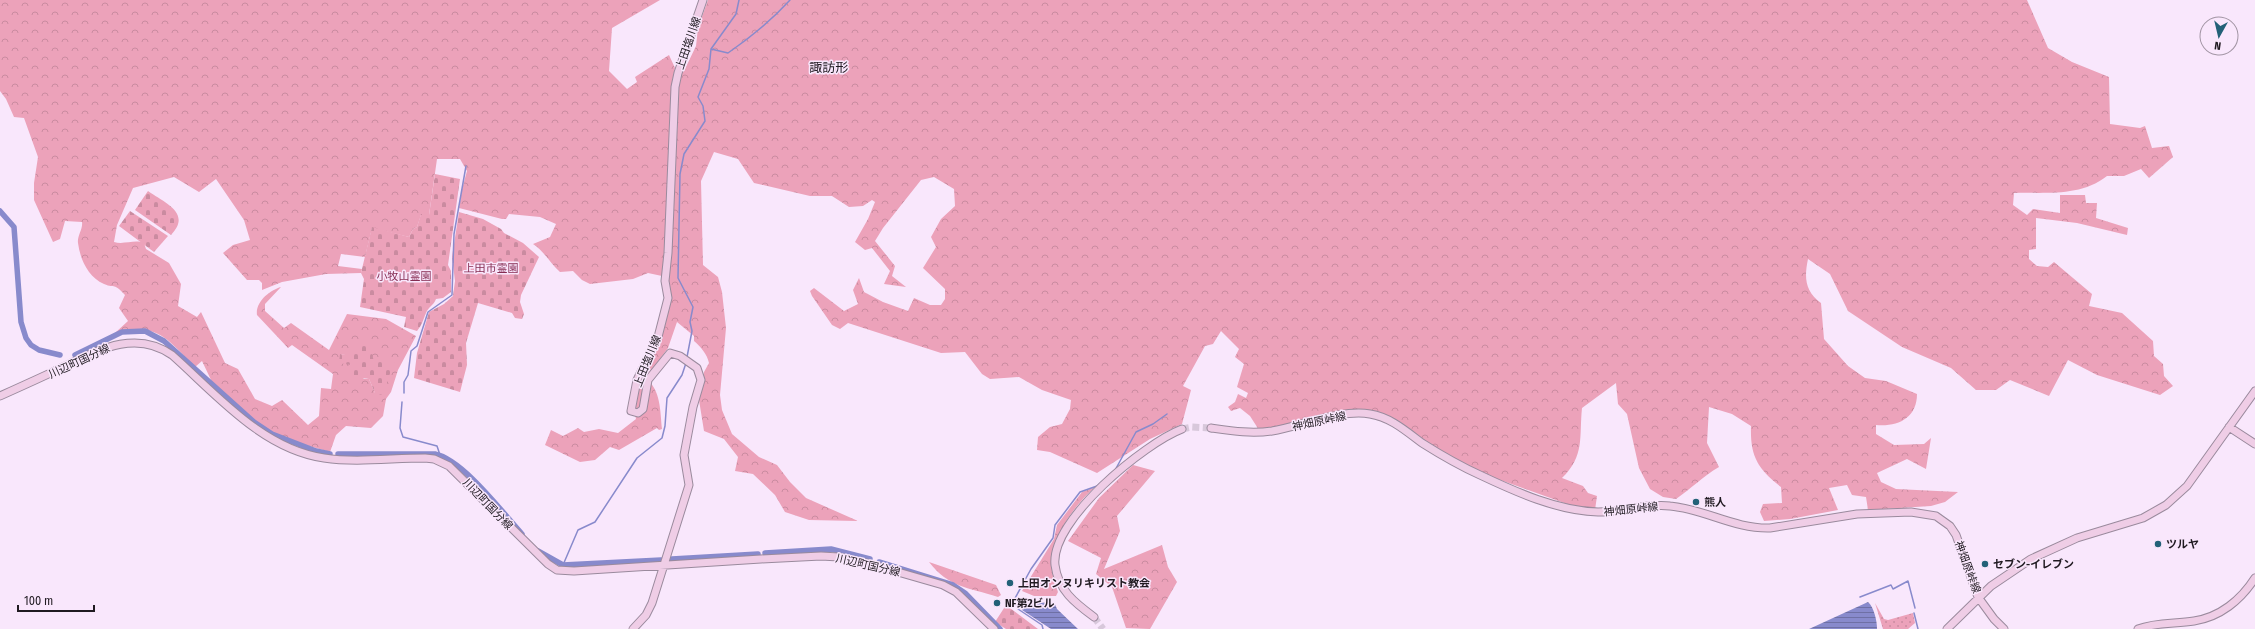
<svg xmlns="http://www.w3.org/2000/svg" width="2255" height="629" viewBox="0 0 2255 629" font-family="'Fira Sans Condensed','Noto Sans JP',sans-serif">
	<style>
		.grass { fill: url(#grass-dots) }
		.forest { fill: url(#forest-crowns); fill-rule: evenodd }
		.cemetery { fill: url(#cemetery-stones) }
		.water { fill: url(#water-rules) }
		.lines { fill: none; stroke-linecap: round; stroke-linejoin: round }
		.stream { stroke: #888acc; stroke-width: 1.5 }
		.canal { stroke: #888acc; stroke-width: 5.5 }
		.secondary-tunnel { stroke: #d8c8db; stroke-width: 7; stroke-dasharray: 7 3.5; stroke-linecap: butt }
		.secondary-casing { stroke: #9a8a9d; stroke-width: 9 }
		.secondary { stroke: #efcde6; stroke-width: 7 }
		.poi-dot { fill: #236178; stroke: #f9e7fc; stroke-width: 1.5 }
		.labels { text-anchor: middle; stroke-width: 3; stroke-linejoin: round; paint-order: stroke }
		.street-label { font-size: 11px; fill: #201a21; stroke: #f9e7fc }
		.park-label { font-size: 11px; fill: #862c52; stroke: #f9e7fc }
		.poi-label { font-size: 11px; font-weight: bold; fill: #201a21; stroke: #f9e7fc; text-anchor: start }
		.quarter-label { font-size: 13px; fill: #201a21; stroke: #f9e7fc }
	</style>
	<defs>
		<pattern id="grass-dots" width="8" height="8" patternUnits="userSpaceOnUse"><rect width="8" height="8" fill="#eca2ba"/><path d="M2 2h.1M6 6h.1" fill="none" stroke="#ca8ba0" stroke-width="1.8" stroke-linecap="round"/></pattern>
		<pattern id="forest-crowns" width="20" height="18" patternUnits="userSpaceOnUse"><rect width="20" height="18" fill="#eca2ba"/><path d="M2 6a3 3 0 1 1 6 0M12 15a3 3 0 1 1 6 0" fill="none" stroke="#ca8ba0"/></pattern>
		<pattern id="cemetery-stones" width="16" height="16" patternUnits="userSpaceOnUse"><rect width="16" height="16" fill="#eca2ba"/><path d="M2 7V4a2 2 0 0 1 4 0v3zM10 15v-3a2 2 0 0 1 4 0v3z" fill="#ca8ba0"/></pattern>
		<pattern id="water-rules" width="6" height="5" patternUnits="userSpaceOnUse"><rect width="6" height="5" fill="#888acc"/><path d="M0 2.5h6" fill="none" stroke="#6f70a5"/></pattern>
	</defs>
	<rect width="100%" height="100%" fill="#f9e7fc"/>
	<path class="grass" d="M1875,603L1884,619L1888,620L1913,613L1915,623L1908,629H1883Z"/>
	<path class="forest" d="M0,0H660L612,28L609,71L627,89L637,82L635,77L669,55L675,68L672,82L666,238L662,276L648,273L633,279L590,284L582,280L573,271L560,272C550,263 544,251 533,244L550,237L556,224L540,217L509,214L506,219H502L459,208L462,189L467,171L460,159H437L429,215H421L417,227L413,229L409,237L372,228L365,257L341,254L338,266L362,269L361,273L326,274L282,282L262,290V283L259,280H247L223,253L233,245L250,240L244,220L216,179L199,192L174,177L133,188L117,225L114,242C124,245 135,239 144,243L146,249L169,263L181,284L178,306L197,317L201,312L225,363L238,369L255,399L272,406L282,400L308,425L319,416L321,388L331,389L333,374L292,345L288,348L257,315C255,302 270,290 281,287L265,304V311L284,328L291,323L329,350L347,314L386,319L416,336L398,370L391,392L386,399L383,416L371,428L346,426L336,435L330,452L281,438L263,428L212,382L202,361L195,367C168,340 157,321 115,333L128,321L119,308L125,295C113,282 116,289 104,284C88,277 80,259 78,243C77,236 83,229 82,222L65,221L60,239L53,242L34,200V183L38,157L24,118L14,117L6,99L0,91ZM341,354L374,362L375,393L369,379H364Z
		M708,0H2027L2048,48L2072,62L2109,77L2110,124L2140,128L2145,126L2152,148L2169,146L2173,157L2149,178L2141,169L2124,176H2107C2080,197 2047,192 2014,193L2013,205L2027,215L2033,209L2060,213V195H2085L2086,203H2097L2096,218L2128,228L2127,235L2077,223L2036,218V249L2029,250V259L2037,266L2048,267L2054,262L2092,294L2089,306L2122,313L2153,341L2154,356L2163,364L2164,376L2173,386L2160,395L2097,375L2068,360L2049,396L2010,380L1996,390H1976L1951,368L1902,347L1848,311L1830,274L1808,259C1804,278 1805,291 1821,303L1824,339L1848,366L1865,378L1886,381L1917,394C1917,418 1898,427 1876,425V434L1894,445L1924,444L1931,438L1926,469L1907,459L1877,473L1881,482L1896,489L1958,492L1945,502L1931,506L1868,510L1866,497L1852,495L1847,485L1829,488L1838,510L1790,519L1764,521L1760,512L1763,504L1782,503L1781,487C1757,469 1750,455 1751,426L1732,414L1709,407L1707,443L1719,467C1703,476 1691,489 1676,499L1663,497L1650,489L1639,468L1627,414L1618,404L1616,383L1582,408C1579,437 1585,456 1562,478L1583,486L1588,493L1597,496L1595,510L1581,509L1481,473L1371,413L1259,430L1250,416L1240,408L1231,411L1228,407L1235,402L1238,394L1246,398L1248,393L1237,387L1244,364L1235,357L1239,349L1221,331L1213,344L1205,346L1183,386L1191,390L1182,424L1150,439L1097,473L1050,452L1037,450L1038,437L1050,427L1062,424L1070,409L1071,400L1042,390L1019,377L990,379L982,374L965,352L941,353L848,323L840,329L832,325L812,296L810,291L814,288L844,311L858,304L853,290L859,278L864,292L883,302L908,311L914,298L930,305H941L945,299V289L923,268L936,247L931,237L941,219L955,206L954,189L934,177L921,180L883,228L875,241L895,266L892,276L906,287L884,284L890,271L872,248L865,250L855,242L868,219L875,202L872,200L863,206L849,207L832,196H810L754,183L738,159L714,152L701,181L703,265L718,277L722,292L726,328L720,395L722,410L732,434L759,457L777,465L790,482L806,498L858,521L809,520L785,512L775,495L753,474L735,471L738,457L724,439L704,431L699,400L704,372L709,363C707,354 701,347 694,341V336L677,322L668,348L646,378C661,391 660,410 662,429L659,430L657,428L619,450L610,447L595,460L580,462L545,445L551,430L563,436L578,428L584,432L599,429L618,433L636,419L633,406L640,381L662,327L678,119V88L681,73L684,71L696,46L698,28Z
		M1133,465L1155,471L1117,516L1120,531L1104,569L1162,545L1168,567L1177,582L1150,629L1126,628L1112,587L1096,574L1101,558L1068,541L1099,498Z
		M1095,487C1067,512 1040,554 1058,592L1056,596H1034L1022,591L1054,539L1057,525L1082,492Z
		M929,562L996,585L1001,595L998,597C968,587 949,588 929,562Z"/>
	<path class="cemetery" d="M435,174L460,179L448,265L451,271V292L443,298L436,299C434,305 428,307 426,313C423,320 422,325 417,331L404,327L406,317L360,307L364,279L361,273L372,227L409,237L413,229L417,227L421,214L429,215Z
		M148,191C165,203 192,213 171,235L135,210Z
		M130,211L168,236L154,252L119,226Z
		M459,212L483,219L501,229L504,233L523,243L539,257L521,295L520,302L524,314L522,319L515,318L512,313L478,303L466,343L467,365L460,392L414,378L417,353L429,312L444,304L453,296L455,281L452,257Z
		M369,341L374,362L395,360L382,395L375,393L369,379L350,376L351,365L339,363L340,354L350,355L352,345H360Z
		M1006,605L1038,629H1006L995,622Z"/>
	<path class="water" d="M1054,602L1057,609L1078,629H1051L1022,610V604Z
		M1868,602C1874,607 1877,621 1877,629H1809Z"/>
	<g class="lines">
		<path class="stream" d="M711,49L728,53C751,37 771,21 790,0
			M687,357L692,331L690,322L693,307L678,278L680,174L684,154L705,121L703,106L698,97L709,69L711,49L736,14L739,0
			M404,393V382L408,375L411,351L417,346L428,312L452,295L454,234L466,166
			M402,402L400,428L403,437L437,446L440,455
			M1114,472L1136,432L1153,424L1167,414
			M563,565L578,530L595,522L637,458L662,438L665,426L667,398L682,375L686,363
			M1860,597L1891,585L1893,589L1908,581L1915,608
			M1914,613L1918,629
			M1043,629L1042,625L1018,609L1014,600L1031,569L1053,538L1055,525L1080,492L1097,486L1106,478"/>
		<path class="canal" d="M0,211L14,227L21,322L26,338L31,345L39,350L60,355
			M75,355L122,332L145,331L164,341L254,422L272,434L316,451L330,454
			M338,454H435C463,460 502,512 522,534
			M538,551L563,565L661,560
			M765,553L831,549L870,559
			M672,559L758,554
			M879,562L953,585L965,593L1000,629"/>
		<path class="secondary-tunnel" d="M1182,429L1192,427L1211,428
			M1094,617L1103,629"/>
		<defs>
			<path id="secondary" d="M0,396C20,387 40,378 59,369C95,352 134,328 172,355C216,394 262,449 324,458C356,463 392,458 425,458L434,459L449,466L548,564L557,570L574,571L761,559L821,556L839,557L870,564L943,585L956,592L994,629
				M2229,427L2255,444
				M1211,428C1232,431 1251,434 1272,431C1301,426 1341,409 1370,414C1390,417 1406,431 1422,443C1441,455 1460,466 1480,475C1516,492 1558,511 1598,512C1622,512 1646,503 1670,506C1705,509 1734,529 1770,528L1857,514L1911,512L1936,516L1950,526L1956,535L1978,597L1994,619L2004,629
				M1094,617C1075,603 1058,590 1055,565C1050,520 1145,443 1182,429
				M633,629L646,615L652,603L689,485L684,455L693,407L701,380L697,368L680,356L670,353L648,380L643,409L638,413L631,411L637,380L658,337L668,298L665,281L668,253L675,87L678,73L703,0
				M1947,629L1991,586L2031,559L2077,538L2143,518L2166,505L2187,486L2255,391
				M2138,629C2156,622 2175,624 2194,621C2220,617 2241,600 2255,578"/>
		</defs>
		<use href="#secondary" class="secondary-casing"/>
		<use href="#secondary" class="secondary"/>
	</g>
	<g class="poi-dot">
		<circle cx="1696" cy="502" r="4"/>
		<circle cx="2158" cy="544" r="4"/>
		<circle cx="1985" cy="564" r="4"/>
		<circle cx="1010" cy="583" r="4"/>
		<circle cx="997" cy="603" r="4"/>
	</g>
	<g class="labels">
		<g class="street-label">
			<text transform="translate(688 43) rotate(-71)" y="4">上田塩川線</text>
			<text transform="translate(79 361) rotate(-25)" y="4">川辺町国分線</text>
			<text transform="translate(647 361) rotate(-68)" y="4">上田塩川線</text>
			<text transform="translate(1319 421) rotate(-12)" y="4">神畑原峠線</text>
			<text transform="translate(488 504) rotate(46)" y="4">川辺町国分線</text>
			<text transform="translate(1631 509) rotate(-6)" y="4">神畑原峠線</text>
			<text transform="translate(868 565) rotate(13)" y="4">川辺町国分線</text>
			<text transform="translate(1968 567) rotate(70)" y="4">神畑原峠線</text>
		</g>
		<g class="park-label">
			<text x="491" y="272">上田市霊園</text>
			<text x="404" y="280">小牧山霊園</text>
		</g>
		<g class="poi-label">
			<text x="1704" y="506">熊人</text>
			<text x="2166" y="548">ツルヤ</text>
			<text x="1993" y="568">セブン-イレブン</text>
			<text x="1018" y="587">上田オンヌリキリスト教会</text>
			<text x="1005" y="607">NF第2ビル</text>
		</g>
		<g class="quarter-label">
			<text x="829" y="72">諏訪形</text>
		</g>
	</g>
	<g transform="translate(2219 36) rotate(188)"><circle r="19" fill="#f9e7fc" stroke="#a295a4"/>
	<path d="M0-3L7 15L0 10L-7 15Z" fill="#236178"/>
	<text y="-6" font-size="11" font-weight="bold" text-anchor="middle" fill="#201a21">N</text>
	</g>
	<path d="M18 605v6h76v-6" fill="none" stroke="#201a21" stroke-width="2"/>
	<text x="24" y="605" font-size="12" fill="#201a21" stroke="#f9e7fc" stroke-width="3" paint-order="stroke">100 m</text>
</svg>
